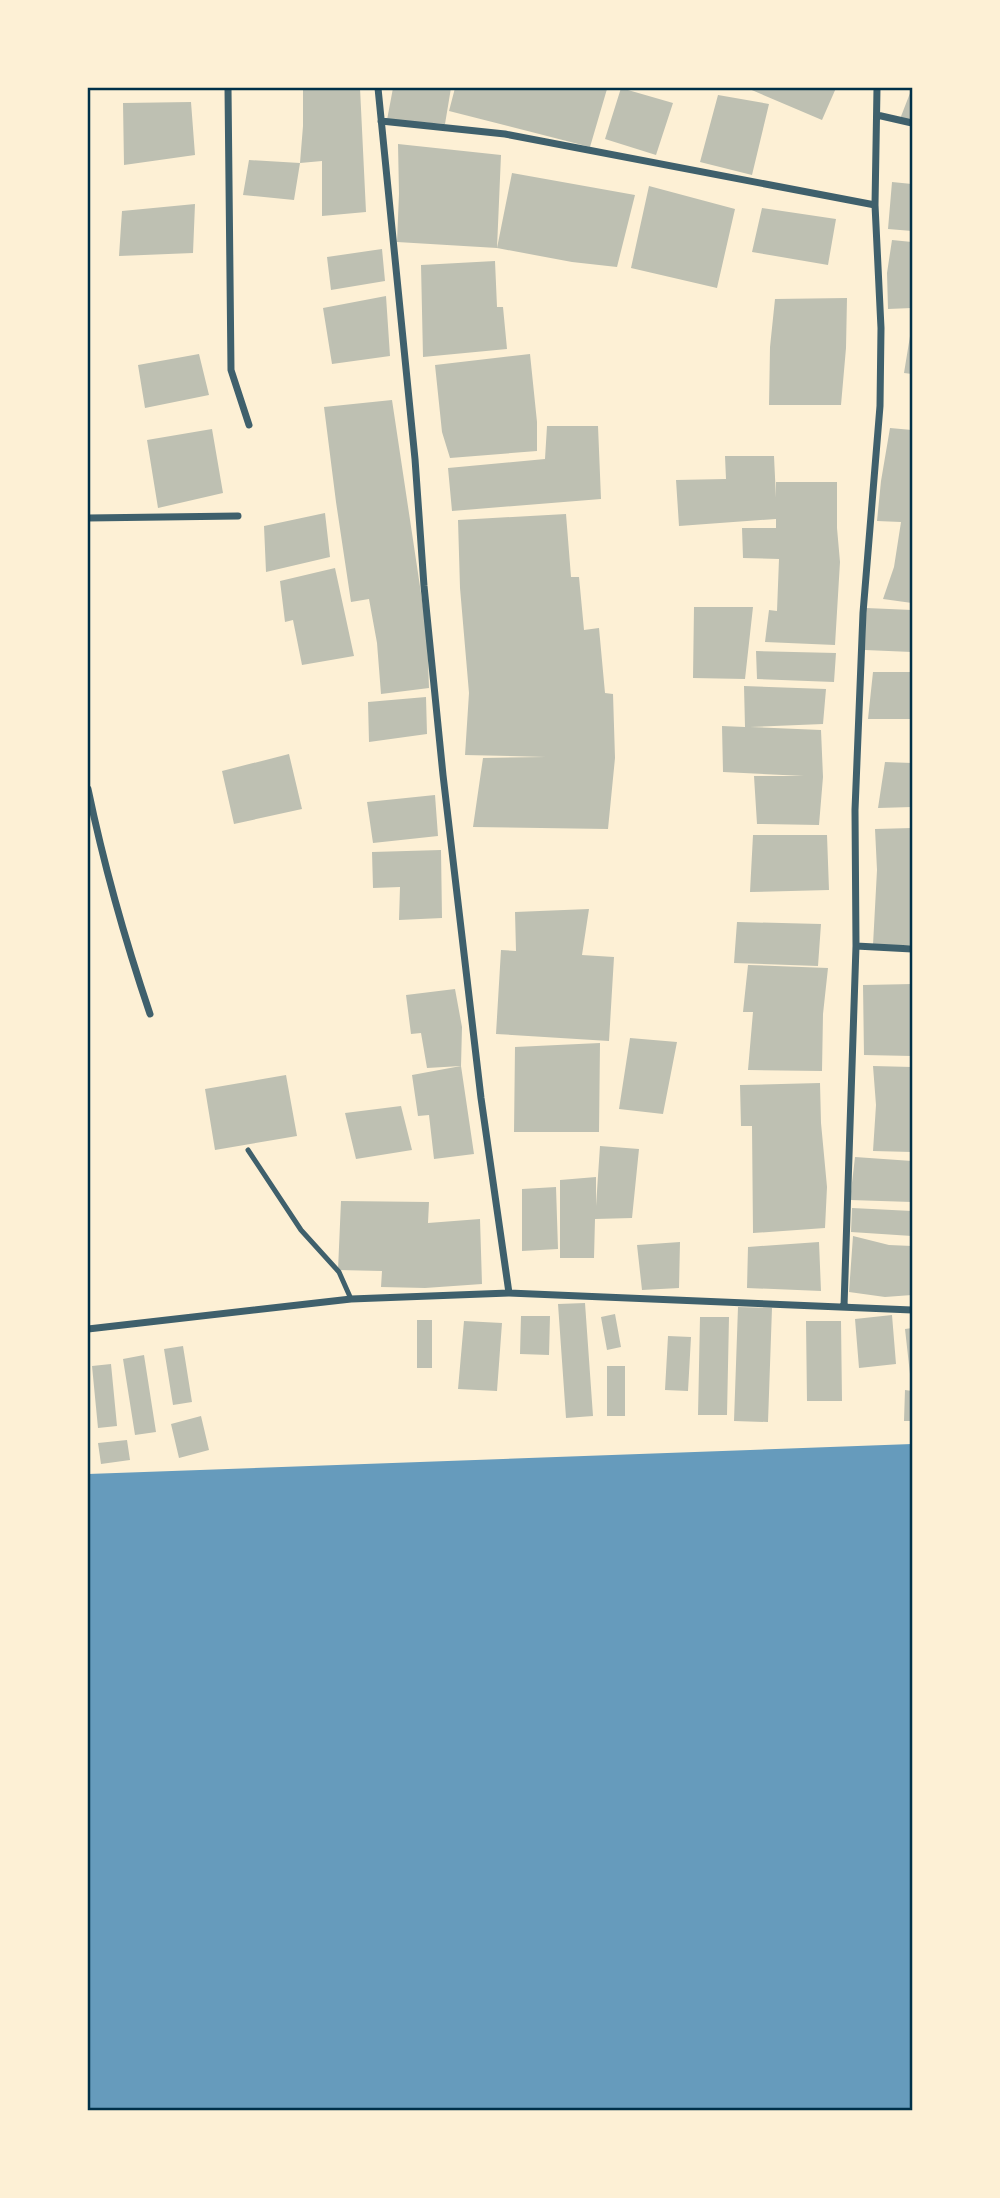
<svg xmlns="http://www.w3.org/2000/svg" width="1000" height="2198" viewBox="0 0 1000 2198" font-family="Lato,sans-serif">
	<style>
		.water { fill: #669bbc }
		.building { fill: #bec0b2 }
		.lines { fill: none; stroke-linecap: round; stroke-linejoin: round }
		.service { stroke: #3f606c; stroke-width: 5 }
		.minor { stroke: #3f606c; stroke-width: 7 }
		.neatline { fill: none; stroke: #003049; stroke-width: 2.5 }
	</style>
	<rect width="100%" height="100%" fill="#fdf0d5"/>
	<path class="water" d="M912,1444V2110H88V1474Z"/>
	<path class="building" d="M303,88H360L366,212L322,216V161L300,163L303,126Z
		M393,88H451L445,124L387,120Z
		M455,88H601L607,89L590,147L449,111Z
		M621,88L673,103L656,155L605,139Z
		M747,88H836L822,120Z
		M912,88V121L900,119Z
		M718,95L769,104L752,175L700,162Z
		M191,102L195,155L124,165L123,103Z
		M398,144L501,155L497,248L397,242L399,194Z
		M249,160L300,163L294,200L243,195Z
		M512,173L635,195L617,267L572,262L497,248Z
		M892,182L912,184V231L888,229Z
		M649,186L735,209L717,288L631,268Z
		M195,204L193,253L119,256L122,211Z
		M762,208L836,219L828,265L752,252Z
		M892,240L912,242V308L888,309L887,273Z
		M382,249L385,281L331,290L327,257Z
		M495,261L497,307H503L507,349L423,357L421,265Z
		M386,296L390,356L332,364L323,308Z
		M847,298L846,348L841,405H769L770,347L775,299Z
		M911,330H912V374L904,373Z
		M199,354L209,395L145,408L138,365Z
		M530,354L537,422V451L450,458L442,432L435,365Z
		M392,400L427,633L429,688L381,694L377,643L369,599L351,602L336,502L324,407Z
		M547,426H598L601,499L452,511L448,468L545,459Z
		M890,428L912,430V603L883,599L894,567L901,522L877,521L881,481Z
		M212,429L223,493L158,508L147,440Z
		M725,456H774L776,498V482H837V528L840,562L835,645L765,642L769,610L777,611L779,559L743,558L742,528H776V519L679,526L676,480L726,479Z
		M325,513L330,557L266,572L264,526Z
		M566,514L571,577H579L584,630L599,628L605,693L613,694L615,758L608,829L473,827L483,758L546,757L465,755L469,693L460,588L458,520Z
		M335,568L354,656L302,665L293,620L285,622L280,581Z
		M694,607H753L745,679L693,678Z
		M866,608L912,610V652L865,650Z
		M756,651L836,653L834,682L757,679Z
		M873,672H912V719H868Z
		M744,686L826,689L823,724L750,727L821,730L823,777L819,825L757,824L754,776H804L723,772L722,726L745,727Z
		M426,697L427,734L369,742L368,702Z
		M289,754L302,809L234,824L222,771Z
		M885,762L912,763V807L878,808Z
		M435,795L438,836L373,843L367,802Z
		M912,828V945H873L877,870L875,829Z
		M753,835H827L829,890L750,892Z
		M441,850L442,918L399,920L400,887L373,888L372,852Z
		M589,909L582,955L614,957L609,1041L496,1034L501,950L516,951L515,912Z
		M737,922L821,924L818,966L734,963Z
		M748,965L828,968L823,1014L822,1071L748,1070L753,1012H743Z
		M912,984V1056L864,1055L863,985Z
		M455,989L462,1027L461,1066L427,1068L421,1033L411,1034L406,995Z
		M630,1038L677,1042L663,1114L619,1109Z
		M600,1043L599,1132H514L515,1047Z
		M461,1066L474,1154L434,1159L429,1115L418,1116L412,1075Z
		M873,1066L912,1067V1152L873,1151L876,1105Z
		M286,1075L297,1136L215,1150L205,1089Z
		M820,1083L821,1123L827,1187L825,1228L753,1233L752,1126H741L740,1085Z
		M401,1106L412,1150L356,1159L345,1113Z
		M600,1146L639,1149L632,1218L595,1219L594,1258H560V1180L596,1177V1206Z
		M855,1157L912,1161V1202L850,1200Z
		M556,1187L558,1249L522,1251V1189Z
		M341,1201L429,1202L428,1223L480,1219L482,1284L425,1288L381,1287L382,1271L338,1270Z
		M852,1208L912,1211V1236L851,1232Z
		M853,1236L889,1245L912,1246V1295L885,1297L849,1292Z
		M680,1242L679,1288L642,1290L637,1245Z
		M819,1242L821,1291L747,1288L748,1247Z
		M585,1303L593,1416L566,1418L558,1304Z
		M738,1307L772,1308L768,1422L734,1421Z
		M615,1314L621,1347L607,1350L601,1317Z
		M892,1315L896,1364L859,1368L855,1319Z
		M521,1316H550L549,1355L520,1354Z
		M700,1317H729L727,1415H698Z
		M417,1320H432V1368H417Z
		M464,1321L502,1323L497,1391L458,1389Z
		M806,1321H841L842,1401H807Z
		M912,1328V1373L910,1374L905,1329Z
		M668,1336L691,1337L688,1391L665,1390Z
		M183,1346L192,1402L173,1405L164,1349Z
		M144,1355L156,1432L135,1435L123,1359Z
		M111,1364L117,1426L98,1428L92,1366Z
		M607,1366H625V1416H607Z
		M905,1390L912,1391V1421H904Z
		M201,1416L209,1450L179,1458L171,1424Z
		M127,1440L130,1460L101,1464L98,1443Z"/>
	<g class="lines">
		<path class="service" d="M248,1150L301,1230L339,1272L351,1299"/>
		<path class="minor" d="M228,88L231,370L249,425
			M378,88L415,459L424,586L443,775L481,1098L509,1293
			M877,115L912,123
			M381,121L505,134L875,205
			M88,518L238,516
			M88,789C104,866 125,940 150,1014
			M856,946L912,949
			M844,1306L856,946L855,810L863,613L880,406L881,328L875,205L877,88
			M88,1329L351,1299L509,1293L912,1310"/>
	</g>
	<rect width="1000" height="2198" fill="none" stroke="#fdf0d5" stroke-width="178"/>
	<rect x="89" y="89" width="822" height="2020" class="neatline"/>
</svg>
